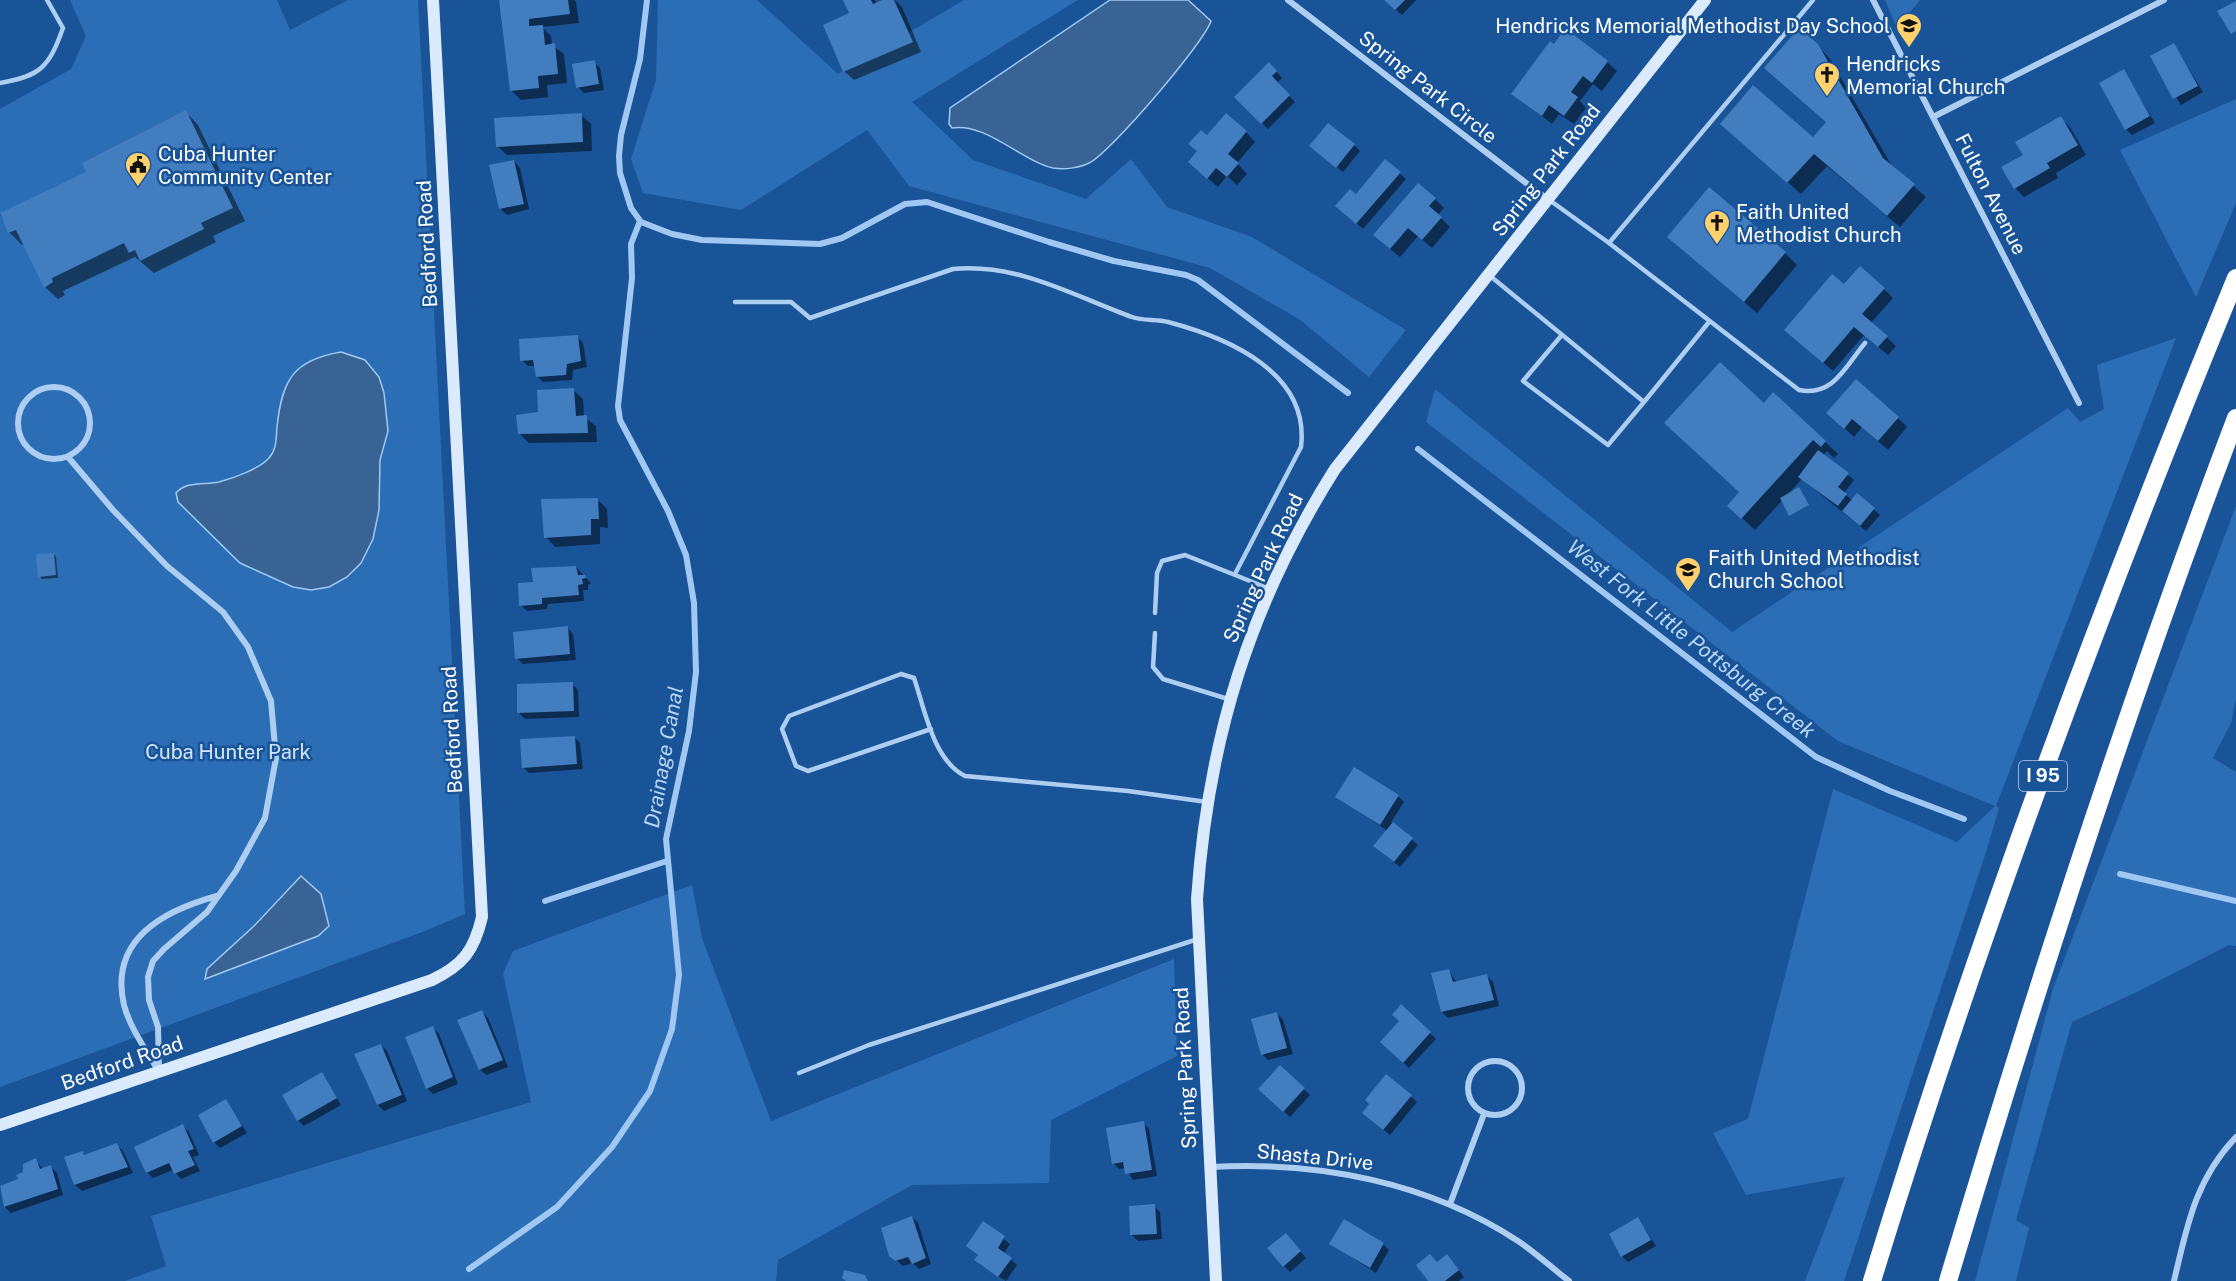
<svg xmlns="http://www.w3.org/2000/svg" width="2236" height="1281" viewBox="0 0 2236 1281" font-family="'Public Sans',sans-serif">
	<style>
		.green { fill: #2c6eb6 }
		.water { fill: #396394; stroke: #a0c8f3; stroke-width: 1.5 }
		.shadow { fill: #0007 }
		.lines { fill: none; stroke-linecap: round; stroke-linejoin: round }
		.stream { stroke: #a0c8f3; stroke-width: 6 }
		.building { fill: #427dbf }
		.lane { stroke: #adcdf1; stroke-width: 4.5 }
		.street { stroke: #adcdf1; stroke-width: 6 }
		.secondary { stroke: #dbeafc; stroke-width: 12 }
		.highway { stroke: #fff; stroke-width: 18 }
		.labels { text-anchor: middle; stroke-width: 5; stroke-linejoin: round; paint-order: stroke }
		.shield { fill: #195398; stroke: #bacbe0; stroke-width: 1.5 }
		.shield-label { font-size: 18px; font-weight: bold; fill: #fff }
		.poi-label { font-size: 20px; fill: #fff; stroke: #195398; text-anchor: start }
		.street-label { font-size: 20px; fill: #fff; stroke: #195398 }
		.park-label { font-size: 20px; fill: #d4e7fc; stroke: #195398 }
		.water-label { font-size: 21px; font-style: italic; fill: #b9d7f7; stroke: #195398 }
	</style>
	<rect width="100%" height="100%" fill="#195398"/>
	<path class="green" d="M70,0H277L290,30L348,0H418L465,914L425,931L0,1087V109L71,69L86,36Z
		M658,0H757L838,74L964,0H1078L912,102L973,160L1086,199L1131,159L1167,207L1252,237L1406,330L1369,377L1299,319L1210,268L909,186L867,130L741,210L643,193L631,159L656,80Z
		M1885,0H1920L1897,28Z
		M2236,99V203L2196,297L2120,150Z
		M2176,338L1996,806L1999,808L1986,852L1844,1281H1805L1845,1177L1746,1195L1713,1133L1748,1119L1833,789L1957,842L1995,806L1838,741L1426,422L1435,389L1732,632L2068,408L2080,422L2104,409L2097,365Z
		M2236,506V699L2231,723L2213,758L2236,772V946L2229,945L2141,990L2072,1022L2016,1220L2029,1228L2016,1281H1975L2053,989Z
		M692,885L702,938L771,1121L1174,959L1177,1056L1051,1120L1049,1183L912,1185L778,1260L776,1281H125L166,1266L151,1216L531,1102L503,974L513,951Z"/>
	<path class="water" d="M1110,0H1188L1211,21C1204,43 1110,153 1089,163C1079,168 1064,170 1053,168C1022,161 985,122 952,128L949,124L950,108Z
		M341,352L365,360L379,377L384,393L388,431L380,460L379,510L373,539L361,563L347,577L329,587L311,590L293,587L240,563L178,502L176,493C186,481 205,485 219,482C234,478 259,469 269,458C277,449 276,438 277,427C282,380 293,360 341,352Z
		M301,876L321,894L329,926L318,936L205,979L207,969L254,926Z"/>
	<path class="shadow" d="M501,0H574L576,2L579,23L542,27L551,36L552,45L564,54L567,83L547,85L548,97L521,100L511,90Z
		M845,0H875L877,4L895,0L902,7L921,52L854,80L844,71L851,14Z
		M1385,0H1416L1402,15Z
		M1817,45L1830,59L1893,168L1926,197L1900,227L1827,166L1801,194L1722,124L1813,139L1827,123Z
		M2174,45L2203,92L2181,105L2152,57Z
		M594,62L600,68L604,90L584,93L578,87Z
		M1607,62L1617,71L1602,91L1593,84L1580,101L1586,108L1574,124L1559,114L1552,124L1513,93Z
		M1269,64L1282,78L1277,83L1295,102L1268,129L1236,97Z
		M2124,71L2155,123L2132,135L2126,129Z
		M186,112L198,125L245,221L213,236L216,242L154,273L135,257L63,291L65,295L58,299L45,287L24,244L22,245L9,232L0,214L88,173Z
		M581,115L591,124L592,151L507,155L497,146Z
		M2060,118L2070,127L2086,155L2056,173L2058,178L2024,197L2015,188L2025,155Z
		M1246,132L1255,142L1237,163L1247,174L1237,185L1227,176L1218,187L1199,171L1198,152L1207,137Z
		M1354,145L1360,151L1343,172L1317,152Z
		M514,161L520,168L529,209L507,215L501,209L491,166Z
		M1385,161L1406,179L1363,229L1343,212Z
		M1435,199L1444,208L1438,215L1450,227L1432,248L1418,236L1400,257L1384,244Z
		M1682,249L1785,253L1797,265L1757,313Z
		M1844,286L1884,289L1893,298L1871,323L1896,346L1888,355L1864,335L1833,371L1796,339Z
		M577,337L583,343L587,367L573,370L572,380L543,382L537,376L535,366H528L522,360Z
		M573,390L583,399L584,417L596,426L597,442L529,443L519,433L540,414Z
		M1764,405L1825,442L1838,454L1834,458L1827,451L1823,455L1854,480L1844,493L1853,501L1858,495L1880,515L1866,531L1802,479L1755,530L1742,518L1741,493Z
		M1828,413L1898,418L1907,427L1888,450L1862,427L1854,437Z
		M598,500L607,509L608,528L600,527V544L555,547L546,537Z
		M54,554L56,557L58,578L42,579L39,576Z
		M576,567L591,583L588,585V590H583L584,601L548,604L547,609L527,611L521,605L535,583Z
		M567,627L573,634L576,660L523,664L517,658Z
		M572,684L578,690L579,717L525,719L519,713Z
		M574,737L580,743L583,769L529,773L523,767Z
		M1398,796L1404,802L1391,822L1418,845L1400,867L1381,852L1388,831L1337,797Z
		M1449,971L1457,983L1487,976L1493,982L1499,1006L1448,1018L1442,1012Z
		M1402,1007L1436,1039L1409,1068L1382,1042L1401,1021Z
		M482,1012L488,1018L508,1067L486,1075L480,1069Z
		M1277,1013L1283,1020L1293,1054L1268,1060L1262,1054Z
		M433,1028L439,1034L458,1084L433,1094L427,1088Z
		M381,1045L387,1051L407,1101L384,1111L378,1105L356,1055Z
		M1280,1067L1310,1095L1290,1117L1266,1095Z
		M321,1074L341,1105L304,1126L298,1120Z
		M1387,1076L1417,1102L1390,1135L1370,1119Z
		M226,1101L247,1133L220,1148L214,1142Z
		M1143,1123L1149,1129L1157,1176L1133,1180L1126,1168L1119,1169L1113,1163Z
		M183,1126L189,1132L199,1155L193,1157L200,1171L181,1179L173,1170L153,1178L147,1172Z
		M117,1145L123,1151L133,1173L82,1191L75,1185L66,1158L82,1153L86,1156Z
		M35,1160L43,1169L51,1167L57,1173L63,1195L11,1213L5,1207L0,1188L20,1180Z
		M1154,1206L1160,1212L1162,1239L1138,1241L1132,1235Z
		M912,1217L918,1223L931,1264L919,1269L913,1263L903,1266L891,1255Z
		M1638,1219L1656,1246L1628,1262L1622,1256Z
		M983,1223L1010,1244L1004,1253L1017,1265L1006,1281L982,1266L976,1260L979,1256L968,1246Z
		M1291,1241L1306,1258L1290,1272L1284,1266Z
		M1331,1244H1383L1389,1250L1376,1273Z
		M1453,1262L1464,1277L1459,1281H1430L1438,1264Z"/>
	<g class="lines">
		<path class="stream" d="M647,0L640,59L621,135L619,156L620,173L631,208L641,222L672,234L702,240L820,244L842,238L905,204L927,202L1049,242L1114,261L1186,275L1198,280L1348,393
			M1418,449L1816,757L1890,791L1964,819
			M2120,874L2236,901
			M545,901L667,861
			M469,1269L557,1207L612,1147L650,1091L672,1029L679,975L666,839L689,731L696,672L694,603L686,555L668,511L620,420L618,406L632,278L631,244L640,221"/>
	</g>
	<path class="building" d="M499,0H568L570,14L529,19V26L543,25L545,45L555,43L558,74L538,76L539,88L510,91Z
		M843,0H871L873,4L882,0H894L913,42L843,72L823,25L849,13Z
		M1384,0H1405L1395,10Z
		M2236,1V31L2231,34L2217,11Z
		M1565,28L1608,61L1592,83L1583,76L1571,92L1578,97L1564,116L1549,105L1542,116L1511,94L1550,41L1554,44Z
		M1799,28L1818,44L1883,158L1915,184L1887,216L1814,154L1787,183L1720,124L1753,85L1813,137L1826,122L1764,68Z
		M2174,43L2198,86L2173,99L2150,56Z
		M595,60L599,84L576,88L572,64Z
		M1269,62L1277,71L1272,76L1290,95L1261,124L1234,97Z
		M2124,69L2150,116L2125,130L2099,83Z
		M186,110L233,208L201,223L204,229L140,261L135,250L129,253L124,243L52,278L53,282L44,288L16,230L8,233L0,213L86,172L82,163Z
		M582,113L583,142L496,147L494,118Z
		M1226,113L1247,131L1228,154L1239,163L1227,177L1216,168L1207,179L1188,162L1197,151L1188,144L1201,130L1207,135Z
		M2061,116L2078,145L2047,163L2050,168L2014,189L2001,167L2023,155L2015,142Z
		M1328,123L1355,144L1336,168L1309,146Z
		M1385,159L1401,172L1356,224L1335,206L1350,189L1356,194Z
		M514,160L524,204L499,209L489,165Z
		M1418,183L1436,198L1429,206L1442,217L1422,240L1408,228L1390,249L1373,235Z
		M1709,187L1786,252L1744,302L1667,237Z
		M1860,266L1885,288L1862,314L1888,336L1878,347L1854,327L1823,363L1784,330L1832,274L1844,284Z
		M578,335L581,361L567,364L566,375L536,377L533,360L520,361L519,339Z
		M1720,362L1764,403L1773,392L1826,441L1821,447L1813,440L1741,519L1727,506L1739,492L1664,423Z
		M1856,379L1899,417L1878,441L1852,419L1844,429L1826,413Z
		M574,388L576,416L587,415L588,433L518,434L516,415L538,412L537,390Z
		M1818,450L1849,473L1838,487L1847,494L1838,506L1798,477Z
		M1799,487L1809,505L1789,516L1780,498Z
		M1857,493L1875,508L1860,526L1842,511Z
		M598,498L599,519H591V535L544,538L541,499Z
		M54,553L56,575L38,577L36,554Z
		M576,566L578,575H585L586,578L582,579L583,584L578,585L579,595L542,598V604L519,606L518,583L533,582L531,568Z
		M568,626L570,654L515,659L513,632Z
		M573,682L574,711L517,713V684Z
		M575,736L577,764L522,768L520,739Z
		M1354,767L1399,795L1380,825L1335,797Z
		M1393,822L1413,838L1394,862L1373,846Z
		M1449,969L1453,982L1487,974L1494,1000L1441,1012L1431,973Z
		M1401,1004L1431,1032L1403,1063L1380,1042L1399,1021L1392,1015Z
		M482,1010L503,1060L479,1070L457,1020Z
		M1277,1012L1287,1048L1261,1055L1251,1019Z
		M433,1026L453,1077L426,1089L405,1037Z
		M381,1044L402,1095L377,1105L354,1054Z
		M1280,1065L1305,1088L1283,1112L1258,1089Z
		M322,1072L337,1098L297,1121L282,1095Z
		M1386,1074L1412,1095L1383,1130L1362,1113L1369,1104L1365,1100Z
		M226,1099L242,1126L213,1143L198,1115Z
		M1144,1121L1152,1170L1125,1174L1123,1162L1112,1164L1106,1128Z
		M183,1124L194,1149L188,1151L195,1165L174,1174L169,1163L146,1173L134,1147Z
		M117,1143L128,1167L74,1185L64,1157L83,1151L84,1155Z
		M36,1158L40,1169L51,1165L58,1189L4,1207L0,1186L18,1179L16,1175L23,1172V1164Z
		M1155,1204L1157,1234L1130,1235L1129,1206Z
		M912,1216L926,1258L912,1264L908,1257L895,1261L889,1256L881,1228Z
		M1638,1217L1651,1240L1621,1257L1609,1234Z
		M1344,1219L1384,1243L1370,1268L1329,1244Z
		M983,1221L1005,1236L998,1248L1012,1258L998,1277L974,1260L978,1255L966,1246Z
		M1286,1233L1301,1251L1283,1267L1267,1248Z
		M1430,1254L1437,1262L1447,1254L1459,1270L1445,1281H1428L1416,1265Z
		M844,1270L865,1275L868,1281H846L842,1278Z"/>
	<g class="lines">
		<path class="lane" d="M0,83C41,76 49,67 63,28L47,0
			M1548,199L1609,243L1799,390C1833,397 1845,367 1865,343
			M1609,243L1813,0
			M1489,275L1644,402L1709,322
			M735,302H791L810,318L953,269C1018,263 1072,295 1132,317C1143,321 1156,319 1168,322C1229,338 1310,373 1301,447L1235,574
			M1561,336L1523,381L1608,445L1644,402
			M1155,613L1157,573L1162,561L1185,555L1270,589
			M1155,633L1153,667L1163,679L1228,699
			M931,729L808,771L796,766L782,729L789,716L901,674L914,678C925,710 933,760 965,776L1128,791L1207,802
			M799,1073L869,1045L1198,939"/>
		<path class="street" d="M1288,0L1547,199
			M1873,0L2079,403
			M1933,117L2164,0
			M18 423a36 36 0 1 1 72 0a36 36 0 1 1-72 0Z
			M68,457L113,510L167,566L223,612L248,647L271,701L276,758L265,818L236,871L207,912L164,949L153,961L148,977L149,1000L158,1027L159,1071
			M1468 1088a27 27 0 1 1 54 0a27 27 0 1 1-54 0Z
			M158,1070C146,1050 130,1028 124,1005C109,940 162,911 217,896
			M1211,1167C1318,1161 1428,1182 1518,1241C1536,1253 1552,1268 1569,1281
			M1450,1204L1484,1114
			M2174,1281C2187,1226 2195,1180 2236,1137"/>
		<path class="secondary" d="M0,1125L432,980C463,965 474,951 482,917L433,0
			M1216,1281L1197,899C1208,740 1249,605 1335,469L1705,0"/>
		<path class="highway" d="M1872,1281C1976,941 2101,606 2236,278
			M1948,1281C2035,990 2128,702 2236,418"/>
	</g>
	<defs>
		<symbol id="school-pin" viewBox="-11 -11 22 30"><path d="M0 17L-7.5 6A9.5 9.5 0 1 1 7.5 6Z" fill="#ffd16d" stroke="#195398"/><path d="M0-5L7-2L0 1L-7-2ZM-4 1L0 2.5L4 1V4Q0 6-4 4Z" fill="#111"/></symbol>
		<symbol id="church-pin" viewBox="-11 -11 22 30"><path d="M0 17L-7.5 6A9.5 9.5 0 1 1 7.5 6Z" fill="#ffd16d" stroke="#195398"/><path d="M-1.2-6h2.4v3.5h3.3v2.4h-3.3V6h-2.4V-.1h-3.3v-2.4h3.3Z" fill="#111"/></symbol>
		<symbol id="civic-pin" viewBox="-11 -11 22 30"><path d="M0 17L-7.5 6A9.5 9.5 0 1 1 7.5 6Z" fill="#ffd16d" stroke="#195398"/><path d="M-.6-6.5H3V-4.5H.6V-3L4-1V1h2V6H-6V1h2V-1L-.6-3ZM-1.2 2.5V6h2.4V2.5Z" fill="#111"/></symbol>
	</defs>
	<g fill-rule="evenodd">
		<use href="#school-pin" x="1894" y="11" width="30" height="40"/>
		<use href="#church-pin" x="1812" y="60" width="30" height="40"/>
		<use href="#civic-pin" x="123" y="150" width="30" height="40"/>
		<use href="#church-pin" x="1702" y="208" width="30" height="40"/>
		<use href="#school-pin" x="1673" y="555" width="30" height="40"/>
	</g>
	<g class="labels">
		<rect class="shield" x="2019" y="761" width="48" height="30" rx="4.5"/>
		<g class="shield-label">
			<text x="2043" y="782">I 95</text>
		</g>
		<g class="poi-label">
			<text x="1890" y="33" text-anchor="end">Hendricks Memorial Methodist Day School</text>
			<text x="1846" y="71">Hendricks<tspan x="1846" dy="23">Memorial Church</tspan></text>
			<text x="158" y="161">Cuba Hunter<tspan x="158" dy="23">Community Center</tspan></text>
			<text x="1736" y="219">Faith United<tspan x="1736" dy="23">Methodist Church</tspan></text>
			<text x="1708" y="565">Faith United Methodist<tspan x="1708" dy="23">Church School</tspan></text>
		</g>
		<g class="street-label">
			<text transform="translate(1428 87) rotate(38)" y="7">Spring Park Circle</text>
			<text transform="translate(1546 170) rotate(-52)" y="7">Spring Park Road</text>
			<text transform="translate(1991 194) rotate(63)" y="7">Fulton Avenue</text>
			<text transform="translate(427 244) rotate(-93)" y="7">Bedford Road</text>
			<text transform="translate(1263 568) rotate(-65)" y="7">Spring Park Road</text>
			<text transform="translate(452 730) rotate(-93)" y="7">Bedford Road</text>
			<text transform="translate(122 1063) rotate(-19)" y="7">Bedford Road</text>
			<text transform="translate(1185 1068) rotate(-93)" y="7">Spring Park Road</text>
			<text transform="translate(1315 1157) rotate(6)" y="7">Shasta Drive</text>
		</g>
		<g class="park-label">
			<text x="228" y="759">Cuba Hunter Park</text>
		</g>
		<g class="water-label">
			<text transform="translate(1691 639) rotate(38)" y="7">West Fork Little Pottsburg Creek</text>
			<text transform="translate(664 757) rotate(-80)" y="7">Drainage Canal</text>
		</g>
	</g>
</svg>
